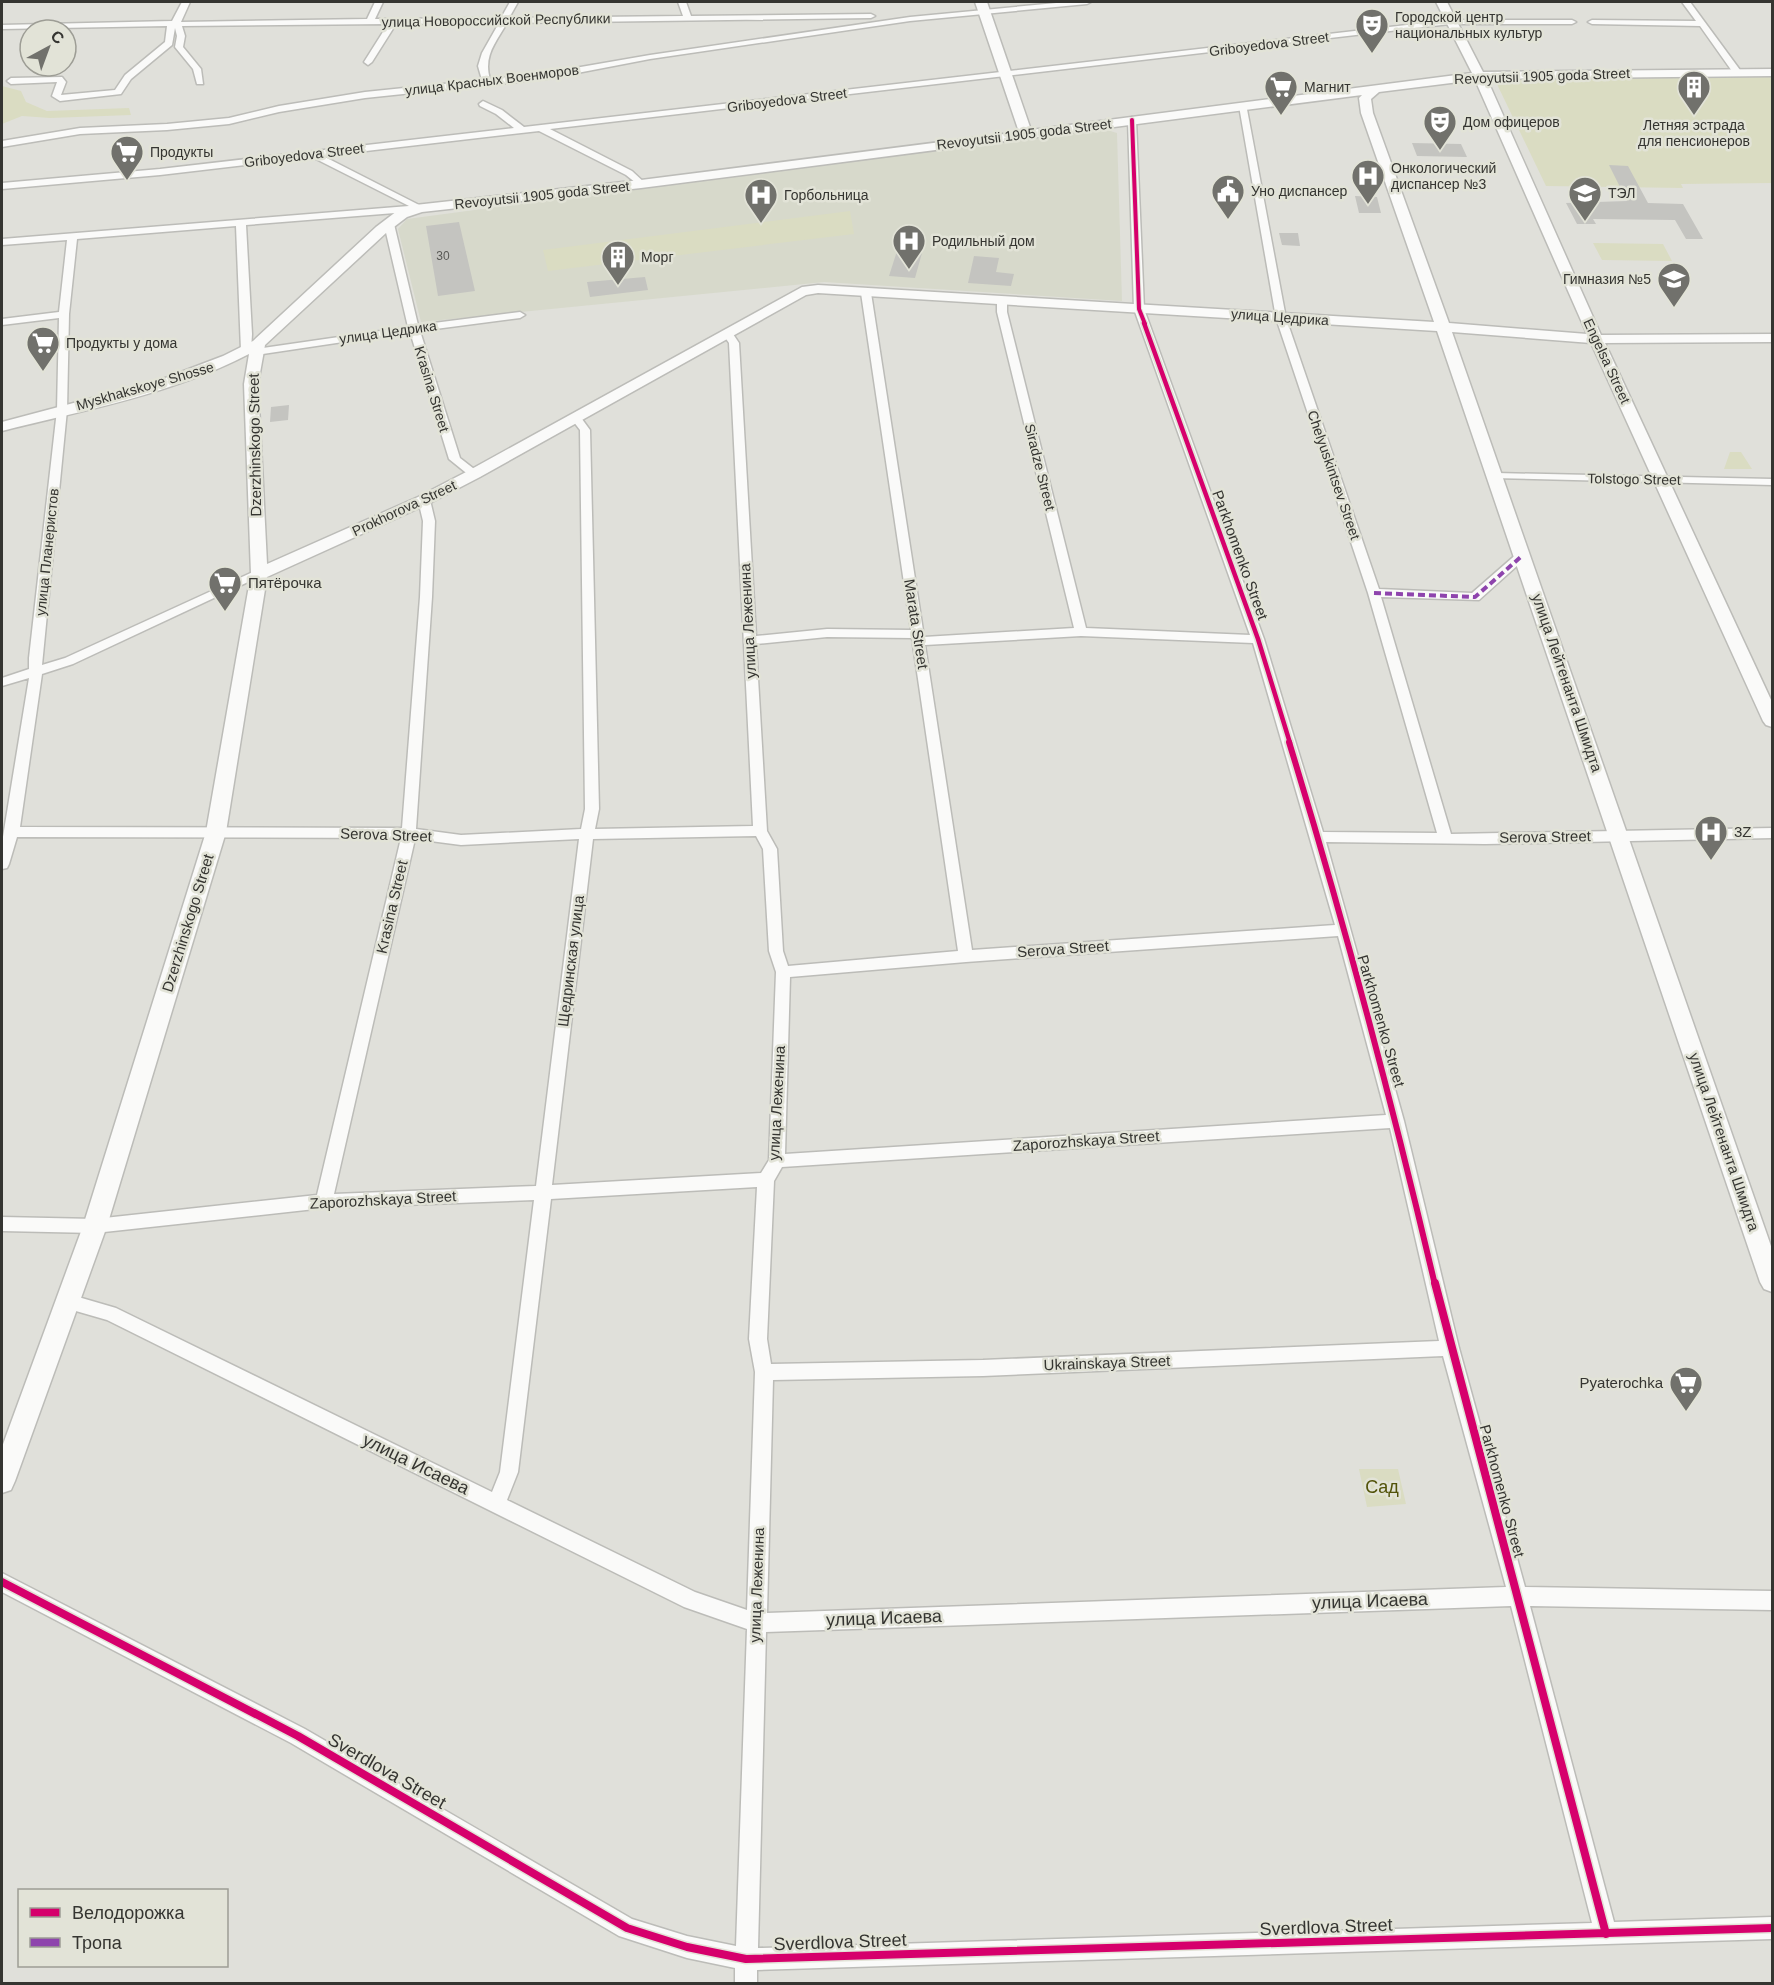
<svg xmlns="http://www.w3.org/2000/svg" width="1774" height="1985" viewBox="0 0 1774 1985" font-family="Arial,sans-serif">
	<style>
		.built { fill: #d7d9cb }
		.green { fill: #dadcc2 }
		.building { fill: #c4c4c0 }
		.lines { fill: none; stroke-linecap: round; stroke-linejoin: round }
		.street-casing { stroke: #bcbcb8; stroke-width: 3 }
		.secondary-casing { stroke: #bcbcb8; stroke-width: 3 }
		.street { fill: #fafaf9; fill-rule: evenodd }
		.secondary { fill: #fafaf9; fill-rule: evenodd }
		.quiet { stroke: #8e44ad; stroke-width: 4; stroke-dasharray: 7 4; stroke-linecap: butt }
		.cycleway-far3-casing { stroke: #e2e3d7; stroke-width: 6 }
		.cycleway-far2-casing { stroke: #e2e3d7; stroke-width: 8 }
		.cycleway-far1-casing { stroke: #e2e3d7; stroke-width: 10 }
		.cycleway-casing { stroke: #e2e3d7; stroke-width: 11 }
		.cycleway-far3 { stroke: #d6006c; stroke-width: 4 }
		.cycleway-far2 { stroke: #d6006c; stroke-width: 4.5 }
		.cycleway-far1 { stroke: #d6006c; stroke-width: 6 }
		.cycleway { stroke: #d6006c; stroke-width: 8 }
		.labels { text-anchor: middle; stroke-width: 5; stroke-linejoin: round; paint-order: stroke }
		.number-label { font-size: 12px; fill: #595955 }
		.far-poi-label { font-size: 14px; fill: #353531; stroke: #e2e3d7; text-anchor: start }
		.far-street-label { font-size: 14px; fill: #353531; stroke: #e2e3d7 }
		.street-label { font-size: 15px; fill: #353531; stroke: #e2e3d7 }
		.poi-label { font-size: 15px; fill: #353531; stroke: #e2e3d7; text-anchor: start }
		.near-street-label { font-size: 18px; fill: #353531; stroke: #e2e3d7 }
		.near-park-label { font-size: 18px; fill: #525309; stroke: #e2e3d7 }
	</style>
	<rect width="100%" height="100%" fill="#e0e0da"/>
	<path class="built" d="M1107,130L1117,133L1122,301L824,282L421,322L398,229L407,219L875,157Z"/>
	<path class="green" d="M1772,77V183L1681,184L1683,188L1546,186L1495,80Z
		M2,86L21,91L26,102L47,111L129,108L131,115L50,118L22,116L2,124Z
		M850,211L854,234L548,271L543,250Z
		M1593,243L1663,244L1672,261L1602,260Z
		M1730,452H1741L1752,469H1724Z
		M1359,1469H1398L1406,1504L1367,1507Z"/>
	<path class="building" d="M1412,143L1461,144L1467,157L1417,156Z
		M1609,165L1628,166L1648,203L1683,204L1703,239H1686L1675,220L1593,219L1596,224H1577L1566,203L1627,201Z
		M1355,196L1377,197L1381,213H1359Z
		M459,222L475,291L438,296L426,226Z
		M1279,233H1298L1300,246L1282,245Z
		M897,251L922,253L915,278L889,276Z
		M974,256L999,258L996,272L1014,274L1011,286L968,283Z
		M645,277L648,290L590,297L587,282Z
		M289,405L288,420L270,422L271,407Z"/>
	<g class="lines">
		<defs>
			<path id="street" d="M182,2H190L181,22L367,19L375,2H383L375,19L501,18L510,2H518L509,18L683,16L678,2H686L691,16L871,14L875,16L871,18L507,23C496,42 483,56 490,79L546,73L650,55L910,17L1067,2H1091L1087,4L910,21L650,59L546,79L365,98L279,112L229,124L167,130L80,134L2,147V141L80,128L167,124L229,118L279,106L365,92L482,80L478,66L482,53L499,23L396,24L372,62L368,65L364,62L388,24L182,26L185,36L183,47L201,69L203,84H197L193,69L175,47L177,36L175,28L172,45L131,79L121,94L60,101L52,96L57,82L11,84L7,81L11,78L62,77L66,82L61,95L115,90L125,75L165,42L167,26L2,29V25L172,21Z
				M1682,2H1690L1740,70V74H1734L1700,26L1592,24L1588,22L1592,20L1696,21Z
				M1450,20H1572L1576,22L1572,24H1450L550,129L632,171L646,184L641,187L626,175L539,131L323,156L425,208L420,211L246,225L252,334L251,350L246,353L241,350L236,226L77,239L69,314L67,410L42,665L65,658L255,571L259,570L265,574L73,664L42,674L20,827L402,828L420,597L423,521L418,500L424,497L430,500L435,521L432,597L416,829L461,835L581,829L585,809L580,430L570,417L575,414L579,415L590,430L599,809L595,829L753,826L729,343L722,333L731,331L739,343L756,636L827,629L911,630L861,293L866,290L871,293L924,637L1074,628L997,312V301L1002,298L1007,301V312L1086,628L1250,635L1134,309L1128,120L1132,117L1136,120L1144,309L1264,639L1323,832L1437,833L1368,593L1276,318L1239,106L1246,104L1286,318L1379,589L1472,593L1519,552L1523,551L1529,555L1479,600L1381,597L1451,834L1772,828V838L1485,844L1326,842L1404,1121L1459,1348L1525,1587L1772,1591V1610L1530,1606L1614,1922L1772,1917V1939L757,1970V1984H735V1968L687,1958L619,1936L291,1743L2,1592V1573L305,1729L632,1919L687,1936L736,1946L747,1629L684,1607L107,1320L62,1307L59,1302L62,1297L68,1294L116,1308L492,1492L500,1472L534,1200L324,1208L95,1233L2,1231V1217L95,1219L317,1195L401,838L17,837L9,864L7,868L2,869V843L29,678L2,686V678L29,669V658L57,410L59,318L2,325V319L59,312L67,240L2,245V239L409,206L312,157L160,175L2,189V183L160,169L514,128L496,114L480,106L479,104L483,101L502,110L524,127ZM1081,636L1253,643L1335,925L972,950L925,645ZM827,637L912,638L958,951L788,966L783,951L777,849L767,831L756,644ZM756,836L763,849L769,951L776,972L769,1160L761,1173L552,1185L593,839ZM415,839L461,845L579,839L536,1186L334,1194ZM1338,936L1386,1115L785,1154L790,977L966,962ZM1390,1128L1439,1341L983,1360L771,1364L767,1339L774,1181L782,1167ZM757,1187L749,1339L755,1372L747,1610L695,1592L507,1500L518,1472L551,1199ZM1443,1356L1506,1587L767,1613L773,1380L983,1376ZM1511,1606L1592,1923L758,1948L766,1632Z
				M389,221L394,224L418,325L520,312L525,315L520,318L420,331L460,458L478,472V476H470L449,459L410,332L256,355L251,352L256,349L408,327L384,224Z
				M1496,473L1772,479V485L1492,478L1490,476Z"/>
			<path id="secondary" d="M975,2H987L1031,130L1472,73L1436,2H1447L1483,72L1772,69V76L1487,79L1601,335L1772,334V342L1605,343L1772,702V727L1766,725L1763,721L1591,343L1452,332L1772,1249V1292L1764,1289L1760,1282L1437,331L818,293L806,295L480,477L430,503L267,577L226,832L107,1226L15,1481L11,1490L2,1493V1447L83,1226L206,832L251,574L244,384L249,354C172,394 85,410 2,431V422L160,380L223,356L253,341L376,227L397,211L415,205L641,180L1019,132ZM1475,80L1476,82L1587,334L1449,323L1373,113L1371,99L1379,92ZM1362,95L1359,98L1361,113L1434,322L818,285L802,287L468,471L418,497L267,564L258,384L265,345L386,233L407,217L422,212L641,188Z"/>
		</defs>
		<use href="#street" class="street-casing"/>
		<use href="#secondary" class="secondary-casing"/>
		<use href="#street" class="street"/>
		<use href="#secondary" class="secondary"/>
		<path class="quiet" d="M1374,593L1475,597L1523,555"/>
		<defs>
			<path id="cycleway-far3" d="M1132,120L1139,309L1145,324"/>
			<path id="cycleway-far2" d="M1144,323L1258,639L1290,743"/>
			<path id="cycleway-far1" d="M1289,742C1344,921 1392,1102 1435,1285"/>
			<path id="cycleway" d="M1435,1283L1606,1934
				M2,1582L298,1736L627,1928L687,1947L746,1959L1772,1928"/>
		</defs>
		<use href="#cycleway-far3" class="cycleway-far3-casing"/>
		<use href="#cycleway-far2" class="cycleway-far2-casing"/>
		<use href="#cycleway-far1" class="cycleway-far1-casing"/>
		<use href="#cycleway" class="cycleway-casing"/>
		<use href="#cycleway-far3" class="cycleway-far3"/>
		<use href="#cycleway-far2" class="cycleway-far2"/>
		<use href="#cycleway-far1" class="cycleway-far1"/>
		<use href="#cycleway" class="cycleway"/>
	</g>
	<defs>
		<symbol id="theatre-pin" viewBox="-11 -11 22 30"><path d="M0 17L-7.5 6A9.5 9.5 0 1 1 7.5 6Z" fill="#71716c" stroke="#e2e3d7"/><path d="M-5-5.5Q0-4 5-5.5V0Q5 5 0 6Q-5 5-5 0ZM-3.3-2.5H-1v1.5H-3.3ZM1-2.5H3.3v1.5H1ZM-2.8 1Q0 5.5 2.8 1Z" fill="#fff"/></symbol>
		<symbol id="supermarket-pin" viewBox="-11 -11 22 30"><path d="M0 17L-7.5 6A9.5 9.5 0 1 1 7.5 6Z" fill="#71716c" stroke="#e2e3d7"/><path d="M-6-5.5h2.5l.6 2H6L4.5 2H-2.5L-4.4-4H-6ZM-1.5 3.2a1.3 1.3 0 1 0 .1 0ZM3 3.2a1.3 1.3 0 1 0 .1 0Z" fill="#fff"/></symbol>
		<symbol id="building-pin" viewBox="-11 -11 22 30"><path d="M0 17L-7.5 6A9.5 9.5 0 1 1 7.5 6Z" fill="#71716c" stroke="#e2e3d7"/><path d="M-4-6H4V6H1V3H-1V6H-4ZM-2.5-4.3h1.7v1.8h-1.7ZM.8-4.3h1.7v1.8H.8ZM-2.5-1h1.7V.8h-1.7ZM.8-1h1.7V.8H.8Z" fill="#fff"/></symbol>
		<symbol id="hospital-pin" viewBox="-11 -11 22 30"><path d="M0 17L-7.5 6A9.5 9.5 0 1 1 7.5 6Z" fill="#71716c" stroke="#e2e3d7"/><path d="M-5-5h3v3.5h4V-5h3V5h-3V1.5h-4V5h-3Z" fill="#fff"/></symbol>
		<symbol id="civic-pin" viewBox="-11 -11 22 30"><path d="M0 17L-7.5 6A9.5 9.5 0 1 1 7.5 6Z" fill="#71716c" stroke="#e2e3d7"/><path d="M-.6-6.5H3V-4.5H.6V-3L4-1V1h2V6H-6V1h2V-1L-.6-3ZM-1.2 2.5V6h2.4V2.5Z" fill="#fff"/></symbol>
		<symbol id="school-pin" viewBox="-11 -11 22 30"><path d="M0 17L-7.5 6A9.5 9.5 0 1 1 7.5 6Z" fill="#71716c" stroke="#e2e3d7"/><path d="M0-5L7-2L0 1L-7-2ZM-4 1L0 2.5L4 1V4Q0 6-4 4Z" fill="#fff"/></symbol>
	</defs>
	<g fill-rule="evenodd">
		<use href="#theatre-pin" x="1353" y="6" width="38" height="52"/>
		<use href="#supermarket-pin" x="1262" y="68" width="38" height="52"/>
		<use href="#building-pin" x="1675" y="68" width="38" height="52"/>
		<use href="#theatre-pin" x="1421" y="103" width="38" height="52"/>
		<use href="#supermarket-pin" x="108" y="133" width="38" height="52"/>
		<use href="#hospital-pin" x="1349" y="157" width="38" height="52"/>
		<use href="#civic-pin" x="1209" y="172" width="38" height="52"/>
		<use href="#school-pin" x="1566" y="174" width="38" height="52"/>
		<use href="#hospital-pin" x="742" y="176" width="38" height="52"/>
		<use href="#hospital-pin" x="890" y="222" width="38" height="52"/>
		<use href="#building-pin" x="599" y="238" width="38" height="52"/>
		<use href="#school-pin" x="1655" y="260" width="38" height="52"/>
		<use href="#supermarket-pin" x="24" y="324" width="38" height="52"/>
		<use href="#supermarket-pin" x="206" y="564" width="38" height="52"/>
		<use href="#hospital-pin" x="1692" y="813" width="38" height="52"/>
		<use href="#supermarket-pin" x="1667" y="1364" width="38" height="52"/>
	</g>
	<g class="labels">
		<g class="number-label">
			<text x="443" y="260">30</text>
		</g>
		<g class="far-poi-label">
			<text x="1395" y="22">Городской центр<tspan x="1395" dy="16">национальных культур</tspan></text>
			<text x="1304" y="92">Магнит</text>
			<text x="1463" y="127">Дом офицеров</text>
			<text x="1694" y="130" text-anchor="middle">Летняя эстрада<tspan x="1694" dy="16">для пенсионеров</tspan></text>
			<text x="150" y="157">Продукты</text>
			<text x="1391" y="173">Онкологический<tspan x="1391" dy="16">диспансер №3</tspan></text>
			<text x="1251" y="196">Уно диспансер</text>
			<text x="1608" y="198">ТЭЛ</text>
			<text x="784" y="200">Горбольница</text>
			<text x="932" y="246">Родильный дом</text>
			<text x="641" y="262">Морг</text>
			<text x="1651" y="284" text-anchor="end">Гимназия №5</text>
			<text x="66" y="348">Продукты у дома</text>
		</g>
		<g class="far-street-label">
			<text transform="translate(496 20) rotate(-1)" y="5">улица Новороссийской Республики</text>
			<text transform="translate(1269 44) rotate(-7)" y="5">Griboyedova Street</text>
			<text transform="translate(1542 76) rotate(-2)" y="5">Revoyutsii 1905 goda Street</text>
			<text transform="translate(492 80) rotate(-7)" y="5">улица Красных Военморов</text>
			<text transform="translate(787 100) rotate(-7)" y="5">Griboyedova Street</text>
			<text transform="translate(1024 134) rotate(-7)" y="5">Revoyutsii 1905 goda Street</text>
			<text transform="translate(304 155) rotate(-7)" y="5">Griboyedova Street</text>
			<text transform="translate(542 195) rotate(-6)" y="5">Revoyutsii 1905 goda Street</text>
			<text transform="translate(1280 317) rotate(4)" y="5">улица Цедрика</text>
			<text transform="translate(388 332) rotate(-8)" y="5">улица Цедрика</text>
			<text transform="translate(1607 361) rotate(65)" y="5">Engelsa Street</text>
			<text transform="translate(145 386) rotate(-16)" y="5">Myskhakskoye Shosse</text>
			<text transform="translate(432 389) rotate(73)" y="5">Krasina Street</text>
			<text transform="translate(1040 467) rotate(76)" y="5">Siradze Street</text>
			<text transform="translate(1334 475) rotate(71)" y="5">Chelyuskintsev Street</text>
			<text transform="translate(1634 479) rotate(1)" y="5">Tolstogo Street</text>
			<text transform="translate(404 508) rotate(-25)" y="5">Prokhorova Street</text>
			<text transform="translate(47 552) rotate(-84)" y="5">улица Планеристов</text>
		</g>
		<g class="street-label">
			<text transform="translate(255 445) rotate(-91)" y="5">Dzerzhinskogo Street</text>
			<text transform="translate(1240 555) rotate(70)" y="5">Parkhomenko Street</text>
			<text transform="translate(748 621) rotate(-93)" y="5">улица Леженина</text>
			<text transform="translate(916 624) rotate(81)" y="5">Marata Street</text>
			<text transform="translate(1567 683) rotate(71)" y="5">улица Лейтенанта Шмидта</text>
			<text transform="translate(386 835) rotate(2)" y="5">Serova Street</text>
			<text transform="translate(1545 837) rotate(-1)" y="5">Serova Street</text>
			<text transform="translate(392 907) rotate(-77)" y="5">Krasina Street</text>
			<text transform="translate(188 923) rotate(-73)" y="5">Dzerzhinskogo Street</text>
			<text transform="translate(1063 949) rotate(-4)" y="5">Serova Street</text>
			<text transform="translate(571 961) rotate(-83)" y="5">Щедринская улица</text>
			<text transform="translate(1381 1021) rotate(74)" y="5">Parkhomenko Street</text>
			<text transform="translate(777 1103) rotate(-87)" y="5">улица Леженина</text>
			<text transform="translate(1086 1141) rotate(-4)" y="5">Zaporozhskaya Street</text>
			<text transform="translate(1724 1142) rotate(71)" y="5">улица Лейтенанта Шмидта</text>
			<text transform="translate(383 1200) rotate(-3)" y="5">Zaporozhskaya Street</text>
			<text transform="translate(1107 1363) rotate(-2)" y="5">Ukrainskaya Street</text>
			<text transform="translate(1502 1491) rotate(75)" y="5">Parkhomenko Street</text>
			<text transform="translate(757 1585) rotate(-88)" y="5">улица Леженина</text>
		</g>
		<g class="poi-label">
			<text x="248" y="588">Пятёрочка</text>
			<text x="1734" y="837">3Z</text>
			<text x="1663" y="1388" text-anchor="end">Pyaterochka</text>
		</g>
		<g class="near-street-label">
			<text transform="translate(416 1464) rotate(26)" y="6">улица Исаева</text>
			<text transform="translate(1370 1601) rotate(-2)" y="6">улица Исаева</text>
			<text transform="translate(884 1618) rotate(-2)" y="6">улица Исаева</text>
			<text transform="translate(387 1771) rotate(30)" y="6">Sverdlova Street</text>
			<text transform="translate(1326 1927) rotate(-2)" y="6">Sverdlova Street</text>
			<text transform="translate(840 1942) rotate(-2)" y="6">Sverdlova Street</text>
		</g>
		<g class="near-park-label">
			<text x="1382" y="1493">Сад</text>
		</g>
	</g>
	<rect width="1774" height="1985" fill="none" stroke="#353531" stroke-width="6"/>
	<rect x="18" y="1889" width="210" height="78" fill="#e2e3d7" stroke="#9d9d95" stroke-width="1.5"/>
	<rect x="30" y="1908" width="30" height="9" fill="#d6006c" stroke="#9d9d95" stroke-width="1.5"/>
	<text x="72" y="1919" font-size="18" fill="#353531">Велодорожка</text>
	<rect x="30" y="1938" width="30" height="9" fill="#8e44ad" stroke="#9d9d95" stroke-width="1.5"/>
	<text x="72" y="1949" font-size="18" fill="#353531">Тропа</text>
	<g transform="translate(48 48) rotate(41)"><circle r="28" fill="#e2e3d7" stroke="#9d9d95" stroke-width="1.5"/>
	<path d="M0-4.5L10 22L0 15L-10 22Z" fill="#71716c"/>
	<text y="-9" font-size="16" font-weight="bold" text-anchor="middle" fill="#353531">С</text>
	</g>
</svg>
